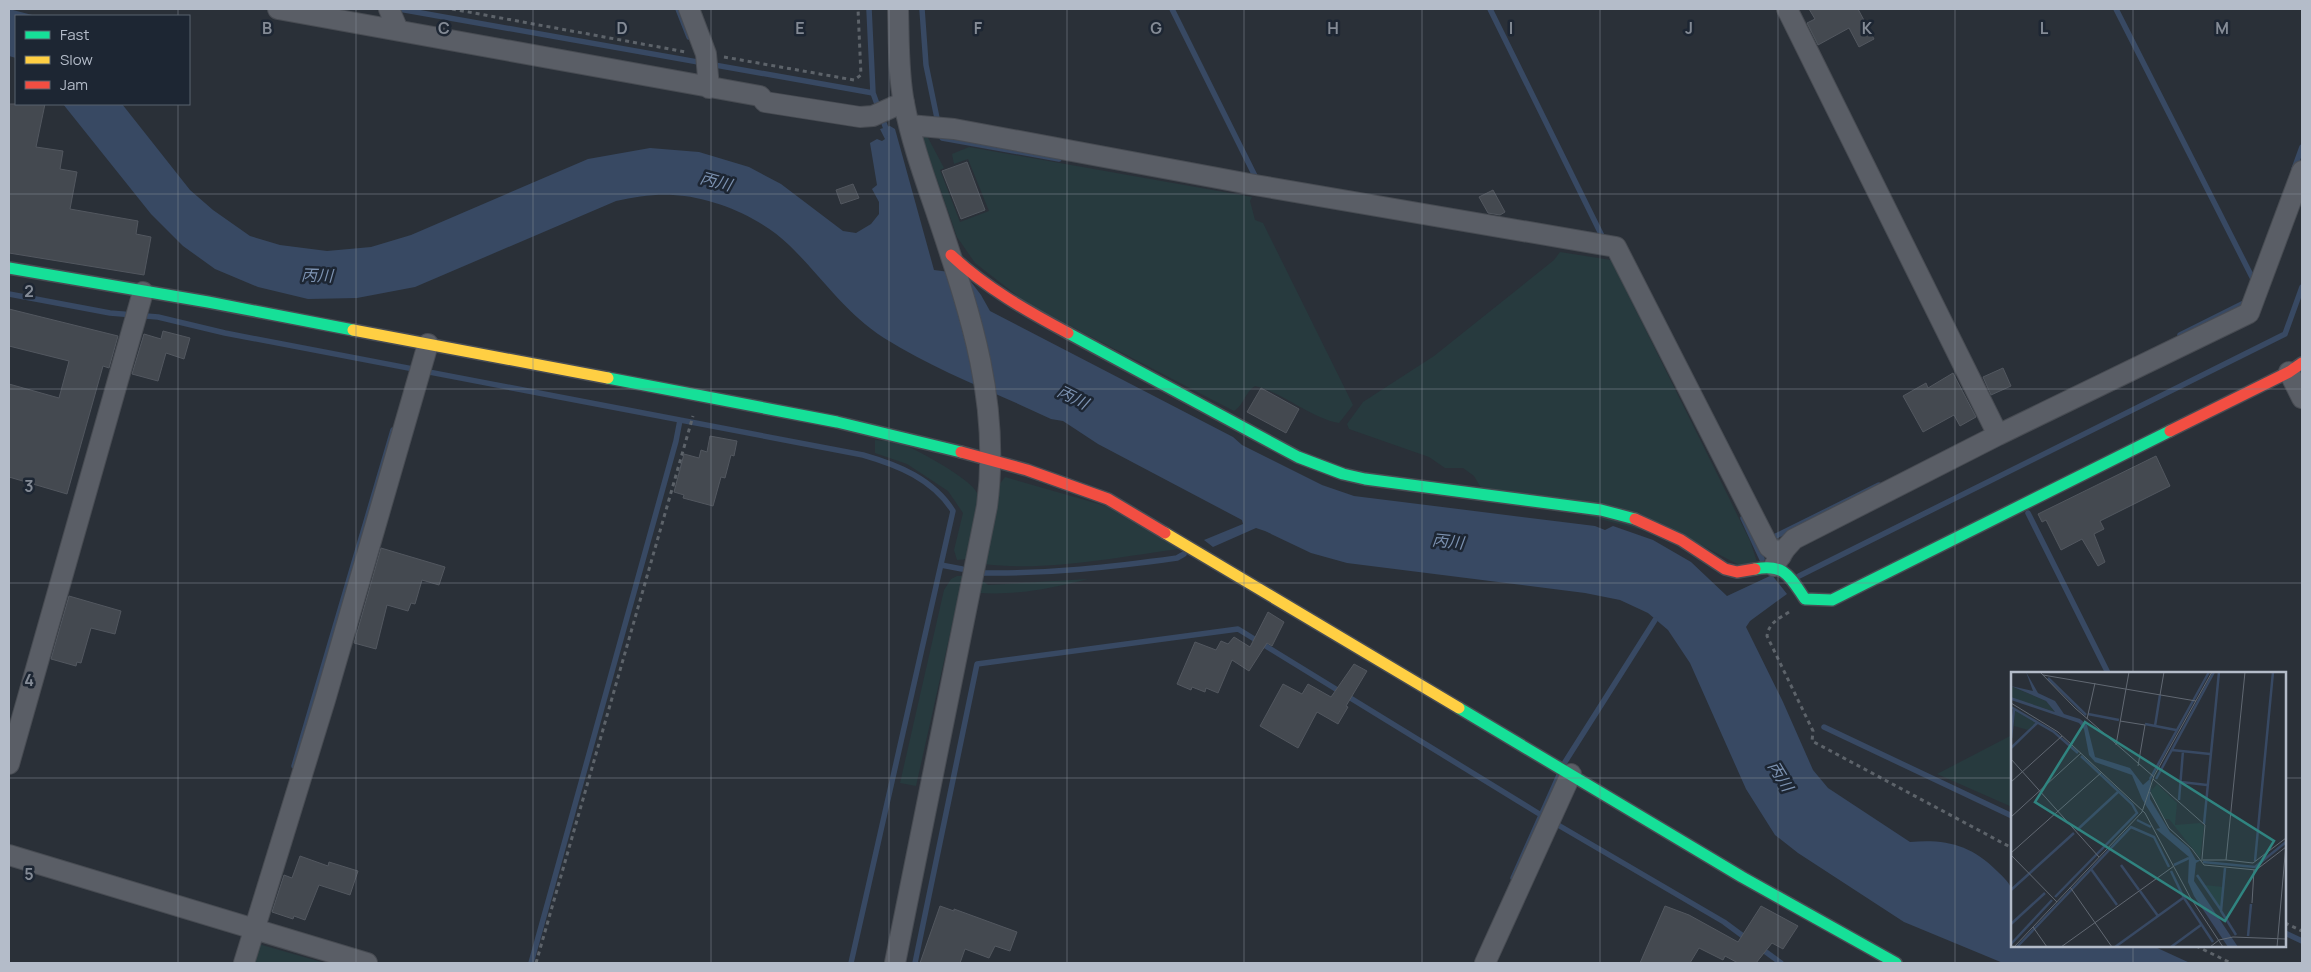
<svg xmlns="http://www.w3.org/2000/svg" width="2311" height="972" viewBox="0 0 2311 972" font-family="Manrope,'Noto Sans JP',sans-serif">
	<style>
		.green { fill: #273a3e }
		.water { fill: #384963 }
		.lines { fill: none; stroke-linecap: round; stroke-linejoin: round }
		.stream { stroke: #384963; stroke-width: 5.5 }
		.building { fill: #444950; stroke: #52575f }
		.street-casing { stroke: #484c53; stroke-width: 22 }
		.fast-casing { stroke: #484c53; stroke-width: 14 }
		.slow-casing { stroke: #484c53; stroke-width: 14 }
		.jam-casing { stroke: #484c53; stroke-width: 14 }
		.path { stroke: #5d636a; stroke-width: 3; stroke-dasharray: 4 4; stroke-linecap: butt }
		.street { stroke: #5a5e66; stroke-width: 20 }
		.fast { stroke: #16e098; stroke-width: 11 }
		.slow { stroke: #ffcf43; stroke-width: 11 }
		.jam { stroke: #f24e42; stroke-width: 11 }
		.grid { fill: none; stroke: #848b96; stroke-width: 1; stroke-opacity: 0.55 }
		.labels { text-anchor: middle; stroke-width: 5; stroke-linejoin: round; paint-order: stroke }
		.water-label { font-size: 16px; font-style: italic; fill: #7c92b1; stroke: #1d2633 }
		.inset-river { fill: none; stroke: #384963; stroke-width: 2.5 }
		.inset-road { fill: none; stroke: #616872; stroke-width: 1 }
		.view { fill: #308480; fill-opacity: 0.15; stroke: #308480; stroke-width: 2.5 }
		.inset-edge { fill: none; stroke: #b4bcc9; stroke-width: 2.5 }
		.grid-label { font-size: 16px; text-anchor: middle; font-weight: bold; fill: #848b96; stroke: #1d2633; stroke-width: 5; stroke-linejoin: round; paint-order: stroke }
	</style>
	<rect width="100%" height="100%" fill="#2a3038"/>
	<path class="green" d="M921,134H926L944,168L940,170L960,222L989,211L968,159L954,164L952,154L969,147L1252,197L1250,201L1255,220L1263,223L1353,405L1339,423C1308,417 1285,393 1255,386C1245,392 1244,405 1234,411L1028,304L975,263L957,237Z
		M1560,252L1611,260L1730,500L1750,541L1757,562L1739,565L1703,546L1481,488L1474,476L1463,468H1445L1429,457L1349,429L1347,424L1363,402L1434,356L1554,260Z
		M875,440C884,441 894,441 902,444C918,450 971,479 977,493C982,506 970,544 968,559L957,560L954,550L963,513L948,491L907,464L875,453Z
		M1005,477L1106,506L1179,549C1118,557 1045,572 984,564L999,485Z
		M957,576H963L916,786L900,783L944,590L951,579Z
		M980,579L988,585L1088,579C1048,589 1020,595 979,593Z
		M2012,735V807L1937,774Z
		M255,943L325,963H249Z"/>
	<path class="water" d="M9,9L36,16H16V58L9,56Z
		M63,104H122L190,190L213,210L250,236L280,245L327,251L371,247L411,235L588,159L650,148L699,152L749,167L781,184L843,231L856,233L871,224L879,214V202L872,189L877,185L870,143L877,139L882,141L885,139L880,129L890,126L895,129L900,147L934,270L965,274L981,295L990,311L1233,437L1242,445L1322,485L1354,496L1595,526L1605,530L1613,526L1653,540L1691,562L1727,596L1772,575L1787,594L1750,621L1746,627L1783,702L1813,770L1828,788L1910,842C1946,839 1971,845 1997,871C2003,877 2011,883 2012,892C2015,909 2012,929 2012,946H2153L2190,963H2003L1904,922L1798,853L1775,835L1746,789L1690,663L1668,630L1648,613L1620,600L1585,593L1347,563L1311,553L1265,531L1256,528L1213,547L1204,540L1243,524L1242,520L1098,444L1063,421L1051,419C995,392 936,371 884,338C844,312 822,277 789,245C760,217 713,197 673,195C653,194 635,197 616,201L415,287L357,298L308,299L258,287L215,269L183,246L151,214Z"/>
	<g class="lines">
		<path class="stream" d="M399,9L873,93
			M678,9L689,37
			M869,9L873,93L888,134
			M922,9L926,65L938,123
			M1172,9L1256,178
			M1490,9L1604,240
			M2116,9L2254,281
			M940,132L942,138L1059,159
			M2294,169L2302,147
			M9,294L110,313L158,317L225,333L863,455C898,465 933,479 953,511L851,963
			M2180,335L2244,303L2246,299
			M2028,513L2108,673
			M1743,518L1762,559
			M1768,540L1879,485
			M941,565L962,569
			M983,573C1049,574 1112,567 1177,558L1184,554
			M1799,576L2285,334L2302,287
			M1824,727L2012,816
			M1565,762L1655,620
			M294,766L393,430
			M1513,878L1559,775
			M2285,933L2302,941
			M1759,947L1781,963
			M531,963L676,441L680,420
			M915,963L977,664L1238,629L1541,815L1724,922L1747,939"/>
	</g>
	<path class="building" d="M1809,9H1858L1874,39L1859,47L1849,28L1818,45L1807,23L1815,19Z
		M9,104H45L36,147L63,151L60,169L77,172L70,209L138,221L136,234L151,237L144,275L9,253Z
		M967,162L985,210L961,219L942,171Z
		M853,184L859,198L841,204L836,190Z
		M1493,190L1505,212L1500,215L1488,213L1479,197Z
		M9,309L118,336L109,368L103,366L67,494L9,477V384L59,398L69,361L9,346Z
		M163,331L190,338L184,359L166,353L158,381L132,374L144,334L161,339Z
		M2003,368L2011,386L1991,395L1983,377Z
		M1953,373L1976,417L1960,426L1954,415L1923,432L1903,396L1926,383L1928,388Z
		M1261,388L1299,409L1286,433L1247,412Z
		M710,436L737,441L734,456L731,455L725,478L721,477L713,506L683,498L684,495L674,492L684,454L699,458L701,450L707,452Z
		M2156,456L2170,486L2100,521L2104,529L2094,534L2105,562L2098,566L2082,539L2061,550L2046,520L2042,522L2038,514Z
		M381,548L445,567L439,585L422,580L415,604L411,603L408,611L387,605L376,649L354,643Z
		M69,596L121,611L115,634L91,628L81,663L77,662L76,666L51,659Z
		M1268,612L1284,622L1272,646L1267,643L1249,671L1232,660L1218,693L1206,688L1205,692L1192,687L1191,690L1177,684L1195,642L1216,650L1221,641L1228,644L1234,637L1250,647Z
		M1354,664L1367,671L1346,706L1348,707L1338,724L1317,712L1298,748L1260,726L1283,684L1302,694L1308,684L1331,697Z
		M300,856L328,866L329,862L358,871L350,895L319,885L305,920L294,916L293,919L272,912L284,875L292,878Z
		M940,906L954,911V909L1017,932L1010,951L995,946L989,958L965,949L960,963H920Z
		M1665,906L1689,915L1738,942L1761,906L1798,926L1783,949L1772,943L1756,963H1738L1725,956L1723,960L1699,948L1690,963H1640Z"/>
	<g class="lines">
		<defs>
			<path id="street" d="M278,9L760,96L765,102L860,117L873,116L904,102
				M389,9L398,30
				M689,9L706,54L709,88
				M909,125L954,129L1255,185L1616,247L1769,547L1781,556
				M2289,372L2302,398
				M1998,435L2249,313L2302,171
				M1774,566L1785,549L1794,539L1998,435L1787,9
				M9,764L143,292
				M9,855L367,963
				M244,963L325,700L428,344
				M895,963L987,506C1001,400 969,310 936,211C924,176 911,140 904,103C898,73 899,40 898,9
				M1485,963L1571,774"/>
			<path id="fast" d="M9,268L208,302L353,330
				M1068,333L1298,457L1343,474L1365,479L1601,510L1635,519
				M608,378L837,422L961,452
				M1755,569C1785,563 1790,577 1805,599L1832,600L2170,431
				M1459,708L1742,877L1896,963"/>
			<path id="slow" d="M353,330L608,378
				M1165,533L1459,708"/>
			<path id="jam" d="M951,255C986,288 1027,311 1068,333
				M2170,431L2289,372L2302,363
				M961,452L1027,470L1108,499L1165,533
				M1635,519L1681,540L1725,569L1737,572L1755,569"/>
		</defs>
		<use href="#street" class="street-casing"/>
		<use href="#fast" class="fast-casing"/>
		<use href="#slow" class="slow-casing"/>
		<use href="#jam" class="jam-casing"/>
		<path class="path" d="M452,9L686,52
			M724,57L854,80L861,75L858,9
			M1789,612C1778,619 1769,623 1767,636L1813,731L1812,741L2012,848
			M2285,923L2302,931
			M2196,946L2231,963
			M536,963L693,416"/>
		<use href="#street" class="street"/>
		<use href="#fast" class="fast"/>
		<use href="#slow" class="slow"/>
		<use href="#jam" class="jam"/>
	</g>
	<path class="grid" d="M178,9V16M356,9V963M533,9V963M711,9V963M889,9V963M1067,9V963M1244,9V963M1422,9V963M1600,9V963M1778,9V963M1955,9V963M2133,9V673M178,104V963M9,194H2302M9,389H2302M9,583H2302M9,778H2012M2285,778H2302M2133,946V963"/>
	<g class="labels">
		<g class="water-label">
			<text transform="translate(716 181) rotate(15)" y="6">丙川</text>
			<text transform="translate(317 275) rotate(2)" y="6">丙川</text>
			<text transform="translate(1073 397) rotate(27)" y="6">丙川</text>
			<text transform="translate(1448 541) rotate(6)" y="6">丙川</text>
			<text transform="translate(1781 776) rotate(59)" y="6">丙川</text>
		</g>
	</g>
	<g transform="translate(2011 672)">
		<rect width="275" height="275" fill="#2a3038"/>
		<path d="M0,14L35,29L44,40L0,26ZM4,38H5L26,50L17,58L3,54ZM142,108L141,118L146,112L166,131L164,153L189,151L193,154L189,186L158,147H154L141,125L140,119ZM193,213L212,215L210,237H209Z" fill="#273a3e"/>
		<path d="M15,0L27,21L44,29L53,42L69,47L76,53L84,85L119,96L132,113L140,106L139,127L159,160L178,176L185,188H190L185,191L183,209L227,275H217L183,224L177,210L178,185L145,157L149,156L131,127L121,103L84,90L78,83L73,57L68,51L0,28V25L44,40L35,29L0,14L22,19Z" fill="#384963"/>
		<path class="inset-river" d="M37,6L75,43M0,35L43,60L67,81M77,42L108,48M134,52L165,58M144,54L149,23M0,66L3,37M0,76L26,51M161,78L199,82M139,107L198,0M145,107L203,0M170,110L196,113M168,128L172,79M126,148L140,155M193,152L208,0M66,158L107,120M244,189L262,0M192,190L244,195L275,170M110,193L128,218M163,193L178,186M214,196L210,239L225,263M80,197L106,233M160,199L173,226L202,270M186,203L210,238M0,218L63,161M129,219L147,244M44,225L126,141L121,132L70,84M0,252L34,221M237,264L240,232M0,272L41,228M6,275L120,155L143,165L158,195M104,275L172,226M160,275L190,253"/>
		<path class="inset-road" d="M29,0L64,36L143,105M32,3L185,29M149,23L153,0M0,31L47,60L134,141L179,225L212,275M76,47L84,11M109,49L134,53L127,94M105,73L118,0M0,87L88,185M142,107L194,153L191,187M0,110L51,64M139,120L158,156L181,177L193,193L245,198L275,175M0,145L70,81M0,181L91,100M0,183L46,230M190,188H215L234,0M215,188L242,191L275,166M59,215L101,275M241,231L243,198M22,255L36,275M3,275L131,140L143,104L201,0M50,275L163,194M199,275L208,268L222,265L275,267M266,275L275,172"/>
		<path class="view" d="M74,50L263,169L214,249L24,130Z"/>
		<rect width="275" height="275" class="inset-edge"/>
	</g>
	<g class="grid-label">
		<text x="267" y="34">B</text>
		<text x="444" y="34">C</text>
		<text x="622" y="34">D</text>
		<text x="800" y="34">E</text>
		<text x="978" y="34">F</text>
		<text x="1156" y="34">G</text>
		<text x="1333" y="34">H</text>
		<text x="1511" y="34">I</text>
		<text x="1689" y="34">J</text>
		<text x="1867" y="34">K</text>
		<text x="2044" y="34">L</text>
		<text x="2222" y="34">M</text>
		<text x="29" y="297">2</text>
		<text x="29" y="492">3</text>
		<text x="29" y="686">4</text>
		<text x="29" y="880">5</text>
	</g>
	<rect width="2311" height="972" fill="none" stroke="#b4bcc9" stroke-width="20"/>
	<rect x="15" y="15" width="175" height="90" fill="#1d2633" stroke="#59626f"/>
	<rect x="25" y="31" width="25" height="8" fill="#16e098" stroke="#59626f"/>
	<text x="60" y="40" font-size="15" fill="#b4bcc9">Fast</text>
	<rect x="25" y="56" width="25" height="8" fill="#ffcf43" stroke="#59626f"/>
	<text x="60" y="65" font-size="15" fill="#b4bcc9">Slow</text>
	<rect x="25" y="81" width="25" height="8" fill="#f24e42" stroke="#59626f"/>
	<text x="60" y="90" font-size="15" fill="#b4bcc9">Jam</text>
</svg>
